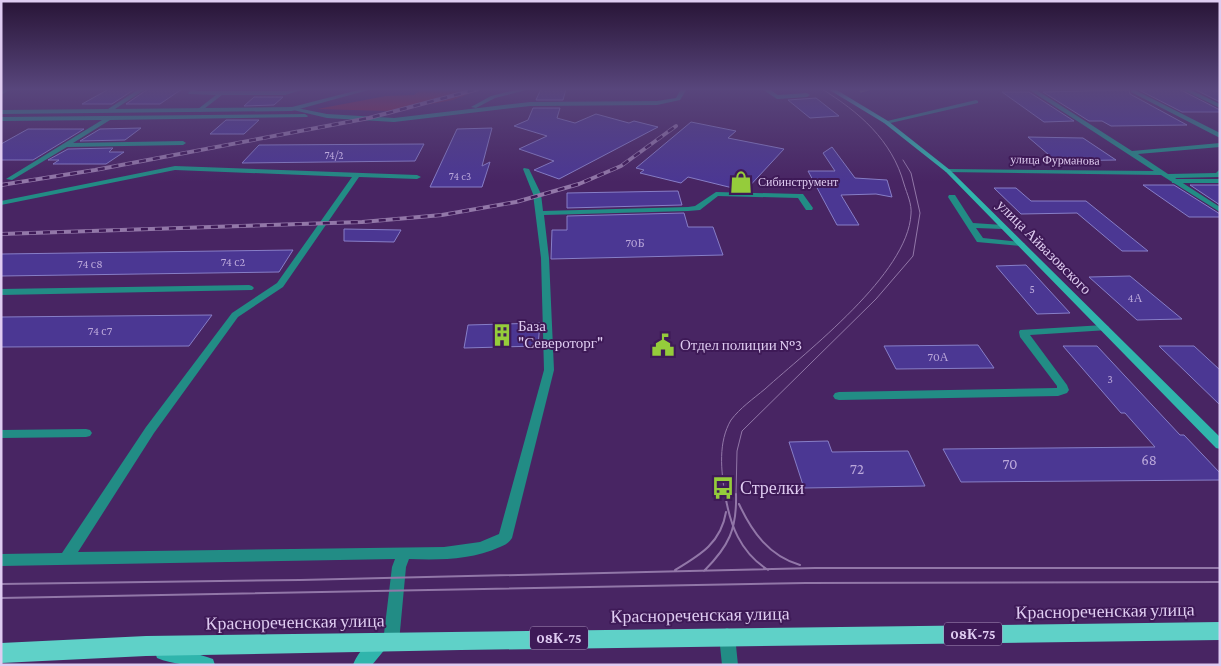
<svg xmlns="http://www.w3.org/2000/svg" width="1221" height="666" viewBox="0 0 1221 666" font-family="'Crimson Pro',serif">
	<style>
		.green { fill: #8a2240 }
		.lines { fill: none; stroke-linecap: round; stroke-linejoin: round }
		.stream { stroke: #809163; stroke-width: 3 }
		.building { fill: #4b3793; stroke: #877ec7 }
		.lane { fill: #228c85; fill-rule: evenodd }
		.street { fill: #228c85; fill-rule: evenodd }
		.secondary { fill: #30b5ac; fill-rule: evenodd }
		.primary { fill: #5fd1c8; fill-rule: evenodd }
		.tram-far1 { stroke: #9277a8; stroke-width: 1 }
		.tram { stroke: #9277a8; stroke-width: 2 }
		.rail-casing { stroke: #9277a8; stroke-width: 4 }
		.rail { stroke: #3e1a57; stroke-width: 2.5; stroke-dasharray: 7; stroke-linecap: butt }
		.labels { text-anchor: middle; stroke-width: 4; stroke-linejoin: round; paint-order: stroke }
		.far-number-label { font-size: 11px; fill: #baa7da }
		.far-street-label { font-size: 12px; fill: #dfccf1; stroke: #3e1a57 }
		.far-poi-label { font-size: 12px; fill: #dfccf1; stroke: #3e1a57; text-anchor: start }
		.number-label { font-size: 12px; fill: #baa7da }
		.shield { fill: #3e1a57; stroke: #af97c3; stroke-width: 1 }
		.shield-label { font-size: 14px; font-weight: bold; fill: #dfccf1 }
		.street-label { font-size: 15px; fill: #dfccf1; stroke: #3e1a57 }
		.poi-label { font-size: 15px; fill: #dfccf1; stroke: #3e1a57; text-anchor: start }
		.near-number-label { font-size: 15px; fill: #baa7da }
		.near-poi-label { font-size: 18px; fill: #dfccf1; stroke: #3e1a57; text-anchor: start }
		.near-street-label { font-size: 18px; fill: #dfccf1; stroke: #3e1a57 }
	</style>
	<rect width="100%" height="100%" fill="#482563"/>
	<path class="green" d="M423,89H481L453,100L389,111L317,109L386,96L414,95Z"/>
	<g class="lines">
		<path class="stream" d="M861,91L869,89"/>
	</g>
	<path class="building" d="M109,89H135L112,104H82Z
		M148,89H182L160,104H126Z
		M541,89H566L563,100H536Z
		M1179,89L1220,110V112H1182L1139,90Z
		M1194,89H1220V102Z
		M1129,90L1130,94L1187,125L1111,126L1102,121H1089L1043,92Z
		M1002,92H1029L1074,121L1044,122Z
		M254,97H283L274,105L244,106Z
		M816,98L839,116L810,118L788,100Z
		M533,108H560L557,118L575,123L596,114L629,123L634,121L658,127L559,179L534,170L554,161L519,149L547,136L514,126L528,120Z
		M226,120H259L244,134H210Z
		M691,122L736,131L728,138L784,149L745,191L688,177L681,183L640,173L644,170L636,168Z
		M141,128L125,140L80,141L100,129Z
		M492,128L482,166L490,162L482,187H430L457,129Z
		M28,129H84L33,160H1V144Z
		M1028,137L1083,138L1116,160L1056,161Z
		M424,144L415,161L242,163L259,145Z
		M832,147L855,178L887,180L892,197L876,194L841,195L859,225H837L808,171H835L823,153Z
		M113,148L109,152H124L106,164H53L59,160H48L68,149Z
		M1143,185H1174L1220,214V217H1189Z
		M1190,185H1220V205Z
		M994,188H1016L1031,201H1086L1148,251H1122L1077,213L1021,214Z
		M678,191L682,205L567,208V193Z
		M684,213L688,227H713L723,255L551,259L552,230H567V216Z
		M344,229L401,230L394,242L344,241Z
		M293,250L279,272L1,276V254Z
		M1026,265L1070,313L1037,314L996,266Z
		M1130,276L1182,319L1137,320L1089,277Z
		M212,315L189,346L1,347V317Z
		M540,323L538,346L464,348L468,325Z
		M978,345L994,368L896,369L884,346Z
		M1063,346H1097L1180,435H1184L1220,473V480L961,482L943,449L1155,447L1125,413H1121Z
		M1159,346H1194L1220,370V405Z
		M828,441L832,452L908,451L925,486L804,488L789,442Z"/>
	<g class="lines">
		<path class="lane" d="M4,89H11L1,95V91Z
			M192,89H199L196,91H285L305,89L285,95H222L200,112L198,111V109L216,95L189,94L188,93Z
			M519,89H530L495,98L476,108L471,107L491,96Z
			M681,89H687L680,100L657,105L530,106L394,122L327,118L289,109L292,107L327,114L394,118L530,102L657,101L676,98Z
			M762,89H769L778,95L807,93L810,95L807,97L777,99Z
			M305,114L308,116L307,117L110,120L73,143L183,141L186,143L183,145L67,147L12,180L6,179L102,120L1,121V117Z
			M175,166L417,175L421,177L417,179L359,177L283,287L238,317L154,433L78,552L444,547L480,542L499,534L544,370L541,258L533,194L523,169L524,168L529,169L541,194L543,211L688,207L695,206L716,192L800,194H803L813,208L812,210H806L798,198L718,196L700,210L688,211L544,215L549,258L554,370L512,538C509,543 505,545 500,547C471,560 440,560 409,559L406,567L399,642L397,648L391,650L385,648L383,642L392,567L395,559L1,566V554L62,553L146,427L232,313L277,283L352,177L175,170L1,205V201Z
			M1172,179H1220V183H1172Z
			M949,195H955L973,223L1003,225L1007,227L1003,229L976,228L983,238L1021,242L1025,244L1021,246L977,242L948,197Z
			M249,285L252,286L254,288L252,290L1,295V289Z
			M1104,325L1108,326L1109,328L1108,330L1030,335L1067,385L1069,390L1067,393L1058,396L839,400L835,399L833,396L835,393L839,392L1057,388V386L1020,337L1019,332L1020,330Z
			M86,429L90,430L92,433L90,436L86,437L1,438V430Z
			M727,628L733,631L735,636L738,665H722L719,636L721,631Z"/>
		<path class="street" d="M139,89H146L115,109L292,107L362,89H372L292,111L1,114V110L108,109Z
			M1028,89H1035L1132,151L1220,143V147L1138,154L1168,174L1216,173L1220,169L1219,177L1175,178L1220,207V212L1161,175L946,172L945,171L948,169L1154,171Z
			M1181,89H1189L1220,104V108Z
			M1131,90H1135L1220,133V138L1131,92Z
			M976,100L978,101V103L886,124L883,122Z"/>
		<path class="secondary" d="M828,89H835L888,121L950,170L1220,437V449L1216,448L946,172L884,123Z
			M380,634L386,636L388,642L386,648L372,665H353C357,654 369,639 380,634Z
			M163,644L207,657L213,659L215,665C195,665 177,666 157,658L155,652L157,646Z"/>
		<path class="primary" d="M1220,622V640L461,650L146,656L1,663V643L146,636Z"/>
		<path class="tram-far1" d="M725,495C721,470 718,442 731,420C740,408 753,399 765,389C807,351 908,274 911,214C912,204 907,194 904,184C892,140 859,112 822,89
			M736,495L737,451L742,431L876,299L913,256L920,213L911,173L903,160"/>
		<path class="tram" d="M725,494C730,525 740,552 768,570
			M739,504C752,532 769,556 800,565
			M675,570C700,555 721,543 726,512
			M704,571C729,546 737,529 736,494
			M1,584L300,580L815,568H1220
			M1,598L806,583L1220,582"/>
		<defs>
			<path id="rail" d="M1,185L95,170L369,118L478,89
				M1,234L362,222L442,215L516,202L579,184L621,166L676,126"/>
		</defs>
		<use href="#rail" class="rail-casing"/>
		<use href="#rail" class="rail"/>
	</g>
	<linearGradient id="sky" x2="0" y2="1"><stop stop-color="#281436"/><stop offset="0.49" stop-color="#58467c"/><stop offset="1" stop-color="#58467c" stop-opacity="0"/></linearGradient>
	<rect width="1221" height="182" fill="url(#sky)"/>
	<defs>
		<symbol id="shop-bare" viewBox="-9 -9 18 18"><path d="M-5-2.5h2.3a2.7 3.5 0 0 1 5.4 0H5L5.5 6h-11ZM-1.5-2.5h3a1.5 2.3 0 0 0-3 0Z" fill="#95cc3b" stroke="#3e1a57" stroke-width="2.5" paint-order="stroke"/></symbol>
		<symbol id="building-bare" viewBox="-9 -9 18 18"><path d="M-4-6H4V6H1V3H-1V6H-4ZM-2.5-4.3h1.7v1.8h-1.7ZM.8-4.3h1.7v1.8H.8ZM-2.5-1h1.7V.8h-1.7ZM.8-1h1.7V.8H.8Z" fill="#95cc3b" stroke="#3e1a57" stroke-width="2.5" paint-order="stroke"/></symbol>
		<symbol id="civic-bare" viewBox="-9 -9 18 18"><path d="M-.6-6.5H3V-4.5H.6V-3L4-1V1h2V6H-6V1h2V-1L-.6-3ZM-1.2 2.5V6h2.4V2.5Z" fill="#95cc3b" stroke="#3e1a57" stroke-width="2.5" paint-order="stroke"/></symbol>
		<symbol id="bus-bare" viewBox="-9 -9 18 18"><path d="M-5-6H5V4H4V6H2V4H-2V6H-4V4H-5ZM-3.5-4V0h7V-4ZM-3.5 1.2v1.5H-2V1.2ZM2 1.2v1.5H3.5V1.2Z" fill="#95cc3b" stroke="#3e1a57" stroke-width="2.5" paint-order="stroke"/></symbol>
	</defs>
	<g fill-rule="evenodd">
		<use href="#shop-bare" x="725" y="166" width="32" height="32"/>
		<use href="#building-bare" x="486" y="319" width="32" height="32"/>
		<use href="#civic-bare" x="647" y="329" width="32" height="32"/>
		<use href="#bus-bare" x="707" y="472" width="32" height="32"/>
	</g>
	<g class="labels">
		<g class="far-number-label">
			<text x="334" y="159">74/2</text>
			<text x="460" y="180">74 с3</text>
		</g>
		<g class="far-street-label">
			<text transform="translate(1055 160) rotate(1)" y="4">улица Фурманова</text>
		</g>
		<g class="far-poi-label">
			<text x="758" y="186">Сибинструмент</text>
		</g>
		<g class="number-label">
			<text x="635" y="247">70Б</text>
			<text x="233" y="266">74 с2</text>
			<text x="90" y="268">74 с8</text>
			<text x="1032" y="293">5</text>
			<text x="1135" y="302">4А</text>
			<text x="100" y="335">74 с7</text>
			<text x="938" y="361">70А</text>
			<text x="1110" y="383">3</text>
		</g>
		<g class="shield">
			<rect x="944" y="622.5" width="58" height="23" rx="4"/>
			<rect x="530" y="626.5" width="58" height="23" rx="4"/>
		</g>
		<g class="shield-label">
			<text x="973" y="639">08К-75</text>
			<text x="559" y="643">08К-75</text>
		</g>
		<g class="street-label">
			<text transform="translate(1044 247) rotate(45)" y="5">улица Айвазовского</text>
		</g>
		<g class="poi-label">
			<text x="518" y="331">База<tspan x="518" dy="17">"Североторг"</tspan></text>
			<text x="680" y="350">Отдел полиции №3</text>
		</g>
		<g class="near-number-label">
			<text x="1149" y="465">68</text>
			<text x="1010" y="469">70</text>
			<text x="857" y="474">72</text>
		</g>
		<g class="near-poi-label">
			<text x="740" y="494">Стрелки</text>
		</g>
		<g class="near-street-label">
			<text transform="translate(1105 611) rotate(-1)" y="6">Краснореченская улица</text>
			<text transform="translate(700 615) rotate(-1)" y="6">Краснореченская улица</text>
			<text transform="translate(295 622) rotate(-1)" y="6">Краснореченская улица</text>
		</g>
	</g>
	<rect width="1221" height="666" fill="none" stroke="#dfccf1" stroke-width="5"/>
</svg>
